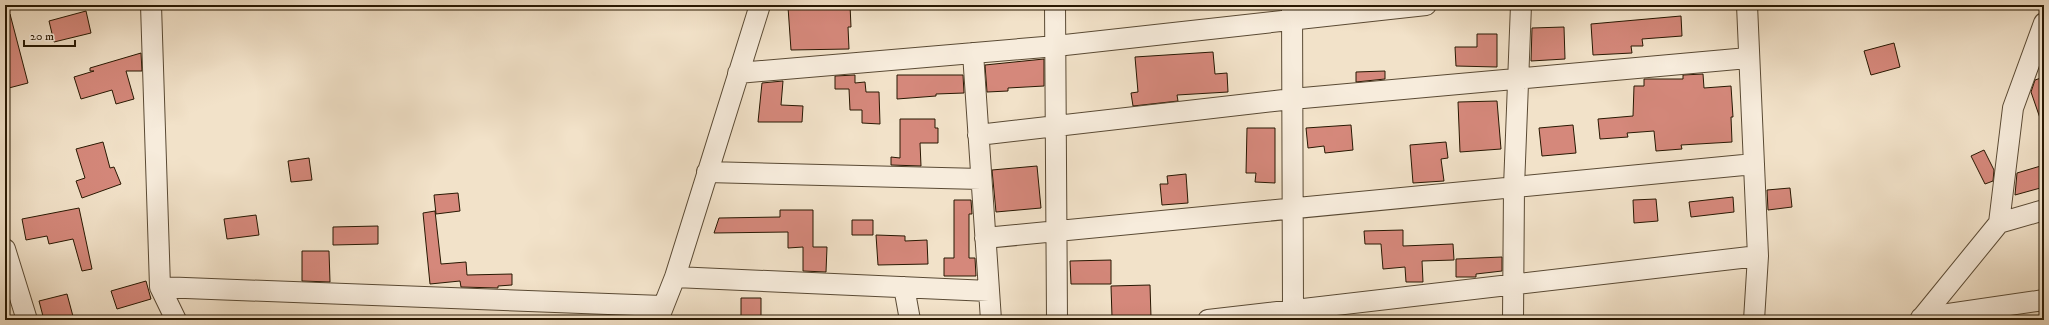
<svg xmlns="http://www.w3.org/2000/svg" width="2049" height="325" viewBox="0 0 2049 325" font-family="'IM FELL DW Pica',serif">
	<style>
		.building { fill: #d5887b; stroke: #281802 }
		.lines { fill: none; stroke-linecap: round; stroke-linejoin: round }
		.minor-casing { stroke: #5a4a34; stroke-width: 22 }
		.minor { stroke: #f7ecdc; stroke-width: 20 }
	</style>
	<rect width="100%" height="100%" fill="#f2e2c9"/>
	<filter id="stains"><feTurbulence type="fractalNoise" baseFrequency=".005" numOctaves="4"/><feColorMatrix values="0 0 0 0 .2 0 0 0 0 .09 0 0 0 0 .02 0 0 0 .5 -.17"/></filter>
	<radialGradient id="worn" r=".72"><stop offset=".6" stop-color="#630" stop-opacity="0"/><stop offset="1" stop-color="#630" stop-opacity=".3"/></radialGradient>
	<path class="building" d="M850,5L851,27H848L849,49L791,50L788,7Z
		M86,11L91,33L54,42L49,21Z
		M5,14H10L28,83L5,89Z
		M1681,16L1682,36L1642,39L1643,46H1631L1632,53L1593,55L1591,24Z
		M1564,27L1565,59L1531,61L1532,28Z
		M1477,34H1497V67L1456,66L1455,47H1477Z
		M1894,43L1900,67L1871,75L1864,51Z
		M1213,52L1215,74L1227,73L1228,92L1177,95L1178,101L1133,106L1131,93L1138,92L1135,57Z
		M141,53L142,71H126L134,99L116,104L112,90L81,99L74,77L94,71H90V68Z
		M1044,59V86L1008,88V91L987,92L985,65Z
		M1385,71V79L1356,82V72Z
		M1703,74L1704,88L1731,86L1733,117H1731L1732,142L1681,145L1682,149L1656,151L1654,131L1627,133L1628,137L1600,139L1598,119L1633,116L1634,86H1644V79H1683V75Z
		M855,75V83L865,82L866,92H879L880,124L862,123V110H850L849,89H835V76Z
		M897,75H963L964,93L936,94V96L897,99Z
		M2044,77V121H2041L2031,92L2035,80Z
		M783,81L781,105L803,106L802,122H758L762,83Z
		M1497,101L1501,149L1460,152L1458,102Z
		M900,119H935V128H938V143H920L921,166L891,165V157L900,158Z
		M1351,125L1353,150L1325,153L1324,146L1308,148L1306,128Z
		M1573,125L1576,153L1542,156L1539,128Z
		M1247,128H1275V183L1255,182L1256,173H1246Z
		M103,142L110,168L114,167L121,184L82,198L76,181L85,178L76,149Z
		M1446,142L1448,158L1441,159L1444,181L1413,183L1410,145Z
		M1984,150L1994,170L1993,181L1985,184L1971,156Z
		M309,158L312,180L291,182L288,161Z
		M2044,165V187L2015,195L2017,173Z
		M1037,166L1041,208L996,212L992,170Z
		M1186,174L1188,203L1162,205L1160,184H1168L1167,176Z
		M1790,188L1792,207L1768,210L1767,190Z
		M458,193L460,211L436,214L434,195Z
		M1733,197L1734,212L1691,217L1689,202Z
		M1656,199L1658,221L1634,223L1633,200Z
		M954,200H971L972,214H969V258H975L976,276H944V258H954Z
		M79,208L92,269L82,271L73,239L49,244L47,236L26,240L22,219Z
		M780,210H813V247H827L826,272L803,271V247L788,248V232L714,233L719,218L780,217Z
		M435,211L441,264L466,262L467,275L512,274V285L498,286V288L461,287L460,281L430,284L423,213Z
		M256,215L259,235L227,239L224,219Z
		M852,220H873V235H852Z
		M378,226V244L333,245V227Z
		M1403,230V246L1453,244L1454,260L1422,261L1423,282H1406L1405,267L1383,269L1381,244H1365L1364,231Z
		M876,235L905,236V241L927,240L928,264L878,265Z
		M302,251H329L330,282L302,281Z
		M1502,257V271L1476,274V277H1456V259Z
		M1111,260V284H1071L1070,261Z
		M146,281L151,299L117,309L111,291Z
		M1150,285L1151,317H1112L1111,286Z
		M67,294L74,320H44L39,301Z
		M741,298H761V316H741Z"/>
	<g class="lines">
		<defs>
			<path id="minor" d="M151,5L160,287L176,320
				M1055,5L1057,320
				M1292,5L1293,310
				M1747,5L1758,256L1754,320
				M973,53L991,320
				M738,73L1056,46L1426,5
				M978,135L1292,99L1748,58
				M707,172L981,179
				M1999,223L2044,210
				M985,238L1754,164
				M5,249L27,320
				M675,277L989,291
				M160,287L662,306
				M904,287L910,320
				M1921,318L2044,300
				M658,320L675,277L760,5
				M1208,320L1758,256
				M1513,320L1514,187L1521,5
				M1920,320L1999,223L2013,108L2044,23"/>
		</defs>
		<use href="#minor" class="minor-casing"/>
		<use href="#minor" class="minor"/>
	</g>
	<rect width="2049" height="325" fill="none" stroke="#f2e2c9" stroke-width="20"/>
	<rect x="6" y="6" width="2037" height="313" fill="none" stroke="#281802" stroke-width="2"/>
	<rect x="10" y="10" width="2029" height="305" fill="none" stroke="#281802"/>
	<path d="M24 40v6h51v-6" fill="none" stroke="#281802" stroke-width="2"/>
	<text x="30" y="40" font-size="12" fill="#281802" stroke="#f7ecdc" stroke-width="3" paint-order="stroke">20 m</text>
	<rect width="100%" height="100%" filter="url(#stains)"/>
	<rect width="100%" height="100%" fill="url(#worn)"/>
</svg>
